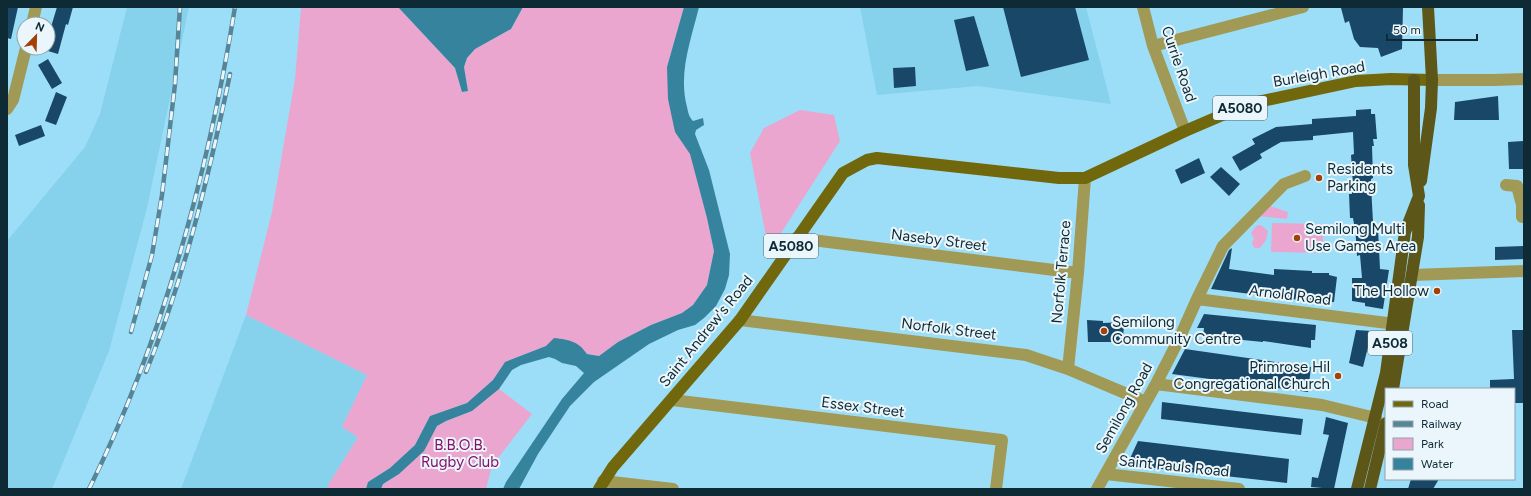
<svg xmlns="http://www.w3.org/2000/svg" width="1531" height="496" viewBox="0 0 1531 496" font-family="Figtree,sans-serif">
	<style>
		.built { fill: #86d1ec }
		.green { fill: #eba6cf }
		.water { fill: #36839d }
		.building { fill: #194768 }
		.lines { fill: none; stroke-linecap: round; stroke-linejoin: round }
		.minor { stroke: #a19a56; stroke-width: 12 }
		.major { stroke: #71680d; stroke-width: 12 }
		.highway { stroke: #5c5619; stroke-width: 12 }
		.rail-casing { stroke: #558597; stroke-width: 4.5 }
		.rail { stroke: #eaf6fb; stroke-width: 3; stroke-dasharray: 9; stroke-linecap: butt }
		.poi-dot { fill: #a34006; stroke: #eaf6fb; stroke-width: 1.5 }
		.labels { text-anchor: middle; stroke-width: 4; stroke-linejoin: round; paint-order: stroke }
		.shield { fill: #eaf6fb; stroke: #506770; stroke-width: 1 }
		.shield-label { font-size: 14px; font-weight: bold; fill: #0e2a34 }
		.street-label { font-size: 15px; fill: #0e2a34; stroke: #eaf6fb }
		.poi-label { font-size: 15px; fill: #0e2a34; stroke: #eaf6fb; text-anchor: start }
		.park-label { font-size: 15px; fill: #880f66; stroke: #eaf6fb }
	</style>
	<rect width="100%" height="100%" fill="#9cdef8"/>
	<path class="built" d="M127,7H189L147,208L109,351L52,489H7V241L85,147L100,114Z
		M860,7H1086L1111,104L978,86L877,95Z
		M246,315L367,375L342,427L358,437L328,485V489H181Z"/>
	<path class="green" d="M301,7H398L455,68L462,92L468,91L464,67L467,58L475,49L511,29L523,7H684L667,67L675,132L690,153L707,218L714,251L707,285L693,305L682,313L651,325L618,342L599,356L546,346L505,362L493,380L467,403L430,416L415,445L390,468L368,482L366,489H328V485L358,437L342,427L367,375L246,315L272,212L295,79Z
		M800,110L834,115L840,141L769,252L750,153L764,128Z
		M1267,205L1288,212L1287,219L1257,216Z
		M1272,223L1323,224V253L1271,252Z
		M1261,225L1268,231L1266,240L1260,248H1255C1252,245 1251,243 1254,239L1251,233L1256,226Z
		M499,389L532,414L492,466L486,489H381L383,484L399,474L431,436L437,426L446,421L472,411Z"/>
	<path class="water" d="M398,7H523L511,29L475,49L467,58L464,67L468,91L462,92L455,68Z
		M684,7H699C691,40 678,73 687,107C688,112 689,117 693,121L703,118L704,125L696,130L695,134L709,170L730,254L729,275L725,289L716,306L704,318L695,325L678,330L649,344L594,382L570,406L538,454L519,489H503L506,482L562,399L584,373L576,366L562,363L555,359L549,357L521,365L512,370L499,389L472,411L446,421L437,426L424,451L399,474L383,484L381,489H366L368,482L390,468L415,445L430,416L467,403L493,380L505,362L546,346L554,338C570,340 578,341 587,354L599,356L618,342L651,325L682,313L693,305L707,285L714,251L707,218L690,154L675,132L668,99L667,67Z"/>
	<path class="building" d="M7,7H18L11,39L7,38Z
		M57,7H73L68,25L66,24L58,54L48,51V32L49,27H51Z
		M1003,7H1075L1089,60L1021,77Z
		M1346,7H1403L1402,49L1381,57L1378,48L1360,47L1354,39L1349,21L1345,23L1341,8Z
		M974,16L989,66L966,71L954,20Z
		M48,59L62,83L52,89L38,65Z
		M915,67L916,86L894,88L893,68Z
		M56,92L67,97L56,125L45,121Z
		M1498,96L1499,120H1454L1455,102Z
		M1371,109V114H1375L1377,139H1373L1374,146H1372L1373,178L1371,179V185L1373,222H1374L1375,229H1378L1380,269L1389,270L1383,309L1365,306V303L1352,301V278H1362L1360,255L1357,256L1355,224H1354L1353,218H1350L1349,194H1352L1351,186H1353L1351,155L1354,154L1353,132L1313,136V140L1281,142L1260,154L1262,158L1240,171L1232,157L1255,144L1252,139L1276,127L1312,124V119L1356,116V110Z
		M41,125L45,136L19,146L15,135Z
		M1523,141L1524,169H1509L1508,142Z
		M1199,158L1205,173L1181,184L1175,170Z
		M1221,167L1240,184L1229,196L1210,177Z
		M1524,246V259L1495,260V247Z
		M1232,248L1229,269L1274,275V269L1312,271V273H1329V275L1337,277L1334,302L1312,301L1267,297V296L1211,289L1229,250Z
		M1204,314L1316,325L1315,340H1311V348L1263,341V342L1203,336L1204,328H1197Z
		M1087,320L1103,321V323L1124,322L1123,342H1088Z
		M1356,330L1372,331L1363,367L1349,363Z
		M1512,330H1524V403H1514V389H1490V380L1514,379Z
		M1185,349L1311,367L1308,392L1172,374Z
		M1162,402L1303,419L1301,435L1161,419Z
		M1326,417L1348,423L1334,489L1311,487L1312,477L1318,478L1329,435L1323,434Z
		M1138,441L1289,459L1287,483L1127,465Z
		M1411,479H1439L1433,489H1408Z"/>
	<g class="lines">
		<path class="minor" d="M1143,7L1153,46L1185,131
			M32,24L36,7
			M1153,46L1303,7
			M1432,80H1494L1524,79
			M7,109L13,100L26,48
			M1506,185L1517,186L1522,205V217
			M796,238L1078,273
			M1412,275L1524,271
			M1197,299L1403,325
			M740,320L1026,355L1068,369L1146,402
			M1068,369L1078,273L1085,178
			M1156,384L1322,405L1376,418
			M672,400L1002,440L996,489
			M1106,474L1239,489
			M603,481L673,489
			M1097,489L1156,384L1180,337L1197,299L1223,246L1284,184L1305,176"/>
		<path class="major" d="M599,489L613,467L740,320L843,173L867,160L877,158L1059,178H1085L1185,131L1248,104L1356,81L1391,79L1432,80"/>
		<path class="highway" d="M1421,181L1431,108L1432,80L1428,7
			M1393,389L1418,237L1419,205
			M1357,489L1386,373L1405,232L1419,196L1414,165V80
			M1370,489L1386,423"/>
		<defs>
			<path id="rail" d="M131,332L152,255L162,195L175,84L180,7
				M146,372C185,276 209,175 230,74
				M89,489C164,338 208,173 235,7"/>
		</defs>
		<use href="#rail" class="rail-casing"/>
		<use href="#rail" class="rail"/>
	</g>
	<g class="poi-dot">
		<circle cx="1319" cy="178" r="4"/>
		<circle cx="1297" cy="238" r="4"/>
		<circle cx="1437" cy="291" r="4"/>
		<circle cx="1104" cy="331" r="4"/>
		<circle cx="1338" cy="376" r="4"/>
	</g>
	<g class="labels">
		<g class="shield">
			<rect x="1213" y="96" width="54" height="24" rx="3"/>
			<rect x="764" y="234" width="54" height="24" rx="3"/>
			<rect x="1368" y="331" width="44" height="24" rx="3"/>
		</g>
		<g class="shield-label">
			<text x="1240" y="113">A5080</text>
			<text x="791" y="251">A5080</text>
			<text x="1390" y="348">A508</text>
		</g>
		<g class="street-label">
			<text transform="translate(1179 64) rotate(71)" y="5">Currie Road</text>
			<text transform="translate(1319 74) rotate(-10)" y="5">Burleigh Road</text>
			<text transform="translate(939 240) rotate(7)" y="5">Naseby Street</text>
			<text transform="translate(1061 272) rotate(-85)" y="5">Norfolk Terrace</text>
			<text transform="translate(1290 295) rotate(7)" y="5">Arnold Road</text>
			<text transform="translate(949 329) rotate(7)" y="5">Norfolk Street</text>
			<text transform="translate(706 331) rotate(-51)" y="5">Saint Andrew's Road</text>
			<text transform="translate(863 407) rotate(7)" y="5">Essex Street</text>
			<text transform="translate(1124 408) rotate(-61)" y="5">Semilong Road</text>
			<text transform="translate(1174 466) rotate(6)" y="5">Saint Pauls Road</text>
		</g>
		<g class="poi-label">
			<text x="1327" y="174">Residents<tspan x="1327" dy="17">Parking</tspan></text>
			<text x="1305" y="234">Semilong Multi<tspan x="1305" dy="17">Use Games Area</tspan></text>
			<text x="1429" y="296" text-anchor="end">The Hollow</text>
			<text x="1112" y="327">Semilong<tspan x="1112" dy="17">Community Centre</tspan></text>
			<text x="1330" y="372" text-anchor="end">Primrose Hil<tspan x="1330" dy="17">Congregational Church</tspan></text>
		</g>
		<g class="park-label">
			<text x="460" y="450">B.B.O.B.<tspan x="460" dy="17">Rugby Club</tspan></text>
		</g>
	</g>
	<rect width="1531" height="496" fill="none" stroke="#0e2a34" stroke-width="16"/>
	<rect x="1385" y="388" width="130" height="92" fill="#eaf6fb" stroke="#92a4ab"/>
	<rect x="1393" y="401" width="20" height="6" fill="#71680d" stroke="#92a4ab"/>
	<text x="1421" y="408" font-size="12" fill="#0e2a34">Road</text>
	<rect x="1393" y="421" width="20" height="6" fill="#558597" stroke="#92a4ab"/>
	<text x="1421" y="428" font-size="12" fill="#0e2a34">Railway</text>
	<rect x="1393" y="438" width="20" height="12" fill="#eba6cf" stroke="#92a4ab"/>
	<text x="1421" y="448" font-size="12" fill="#0e2a34">Park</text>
	<rect x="1393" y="458" width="20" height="12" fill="#36839d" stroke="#92a4ab"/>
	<text x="1421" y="468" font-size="12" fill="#0e2a34">Water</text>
	<g transform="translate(36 36) rotate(23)"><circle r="19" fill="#eaf6fb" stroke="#92a4ab"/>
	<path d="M0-3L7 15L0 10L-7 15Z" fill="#a34006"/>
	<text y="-6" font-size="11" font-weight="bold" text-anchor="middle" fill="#0e2a34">N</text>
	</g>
	<path d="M1387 34v6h90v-6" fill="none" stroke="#0e2a34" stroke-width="2"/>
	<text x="1393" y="34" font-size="12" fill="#0e2a34" stroke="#eaf6fb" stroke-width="3" paint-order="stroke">50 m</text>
</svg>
